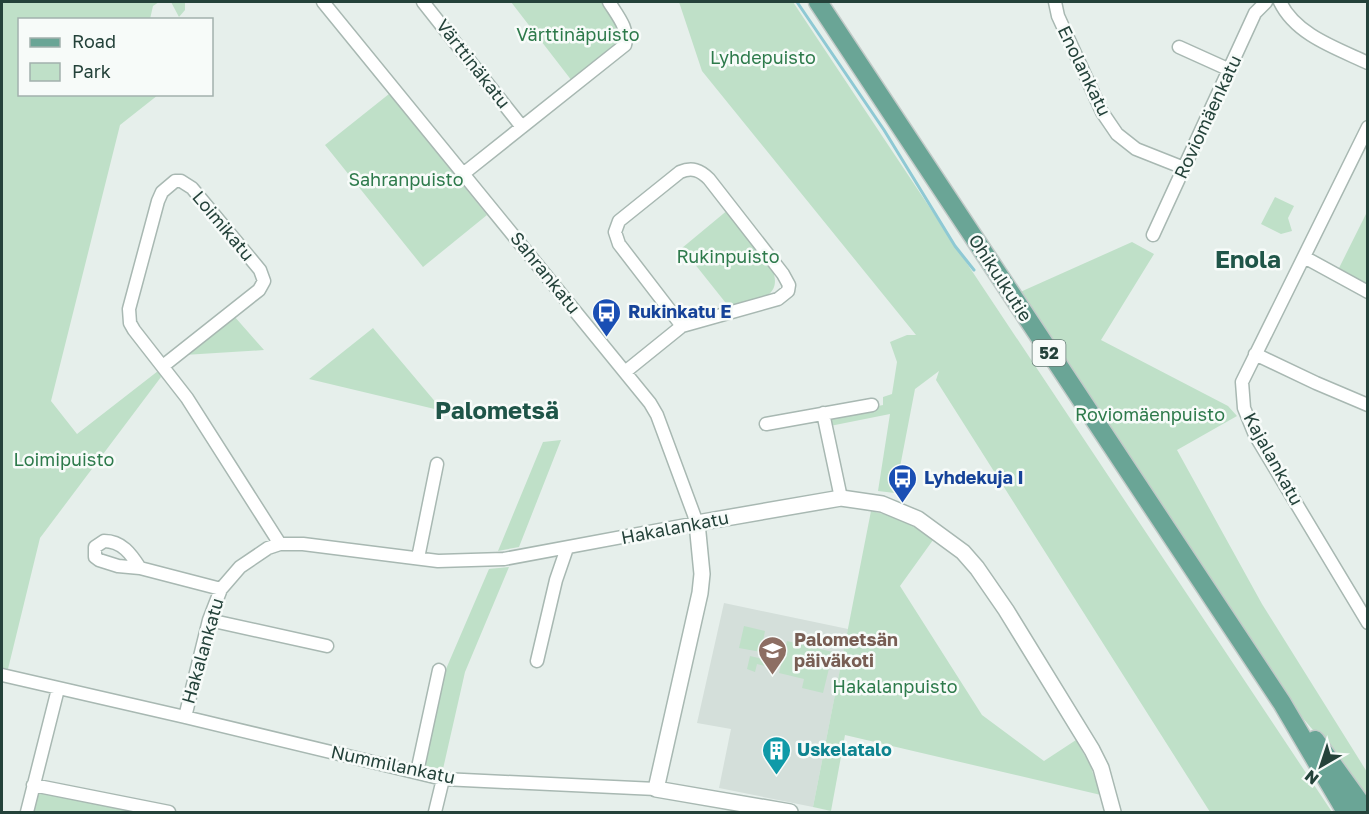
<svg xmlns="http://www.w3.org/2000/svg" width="1369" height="814" viewBox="0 0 1369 814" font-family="'Golos Text',sans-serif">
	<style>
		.built { fill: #d4dfda }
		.green { fill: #bfe0c8 }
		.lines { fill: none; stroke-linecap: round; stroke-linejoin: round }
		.stream { stroke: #8ec9d4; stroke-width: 3 }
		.minor-casing { stroke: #a8b8b2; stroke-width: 15 }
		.tertiary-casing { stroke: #a8b8b2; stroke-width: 18 }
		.primary-casing { stroke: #c2cac8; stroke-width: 21 }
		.minor { stroke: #fff; stroke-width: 12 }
		.tertiary { stroke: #fff; stroke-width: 15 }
		.primary { stroke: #6aa596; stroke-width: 18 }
		.labels { text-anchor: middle; stroke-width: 5; stroke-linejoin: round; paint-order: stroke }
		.shield { fill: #f7fbf9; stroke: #637a73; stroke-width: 1.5 }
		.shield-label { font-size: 16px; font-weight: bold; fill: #24423a }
		.park-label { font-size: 18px; fill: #2d7a4b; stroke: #f7fbf9 }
		.street-label { font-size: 18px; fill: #24423a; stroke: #f7fbf9 }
		.transit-label { font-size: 18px; font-weight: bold; fill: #164399; stroke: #f7fbf9; text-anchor: start }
		.education-label { font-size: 18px; font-weight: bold; fill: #785e54; stroke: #f7fbf9; text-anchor: start }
		.culture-label { font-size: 18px; font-weight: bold; fill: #0d838f; stroke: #f7fbf9; text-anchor: start }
		.district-label { font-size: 24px; font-weight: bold; fill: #1f5548; stroke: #f7fbf9 }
	</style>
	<rect width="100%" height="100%" fill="#e6efeb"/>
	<path class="built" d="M724,603L848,629L813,807L719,788L731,729L697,723Z"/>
	<path class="green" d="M2,2H159L153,6L150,19L20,20V94L158,95L120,125L51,401L77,434L158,371L161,377L40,538L8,669L2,668Z
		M171,2H185V10L179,17Z
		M511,2H606C613,17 623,29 615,46L572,81Z
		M679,2H793L1332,812H1210L936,380L939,371L915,389L895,493L878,491L890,414L830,426C830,420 832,417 837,414L883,405V397L892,394L897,362L890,342L907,335H916L702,71Z
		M389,94L487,215L423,267L325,145Z
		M1275,197L1294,206L1288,218L1292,231L1281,234L1261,224Z
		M729,209C742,226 792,275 769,294C759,302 741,304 729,307L682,248Z
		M1367,212V284L1339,268Z
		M1132,242L1154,254L1101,340L1228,406L1237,416L1177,450L1262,604L1367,772V806L1319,737L1283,695L1018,293Z
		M234,316L264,350L184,355Z
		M373,328L443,411L309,379Z
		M561,440L519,547L498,551L543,442Z
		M871,511C899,517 911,523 933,540L900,586L982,715L1044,761L1076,740L1090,765L1101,795L845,735L831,811L813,807Z
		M509,567L465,672L443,769L425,766L446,669L489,569Z
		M744,626L765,631L761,652L739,648Z
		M787,641L833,652L823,693L802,688L804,679L779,673Z
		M750,656L767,660L765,666L757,664L755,672L747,669Z
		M45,792L145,812H33L36,798L39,793Z"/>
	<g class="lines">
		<path class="stream" d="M797,2L884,130L955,246L974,270"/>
		<defs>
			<path id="minor" d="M423,2L522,127
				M1055,2L1058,16L1102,112L1117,134L1136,149L1184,168
				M1280,2C1296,35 1336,48 1368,63
				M1179,47L1230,70
				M1368,127L1242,382L1244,408L1255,435L1368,623
				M463,174L625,45C630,30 617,15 609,2
				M1153,235L1255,13L1266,2
				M1304,257L1368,292
				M1255,354L1316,383L1368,405
				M163,366L259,290L264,281L260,270L192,188L181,181H175L162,192L158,201L129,309L130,323L134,330L187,398L280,544
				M625,372L682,326L778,299L788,291L789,285L783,274L709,179C700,170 692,167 680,172L619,221L615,232L619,244L682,326
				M823,413L841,498
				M766,424L872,405
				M418,558L437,464
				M140,568C131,554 122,541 104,541L95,547V557L99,560L118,566L140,568L221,589
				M209,620L327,646
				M537,661L556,580L567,548
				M2,675L185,717L443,779L656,789
				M185,717L209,620L221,589L240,567L268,548L280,544H303L438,561L504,559L697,523L657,415L650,403L323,2
				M417,772L439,670
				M33,785L169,812
				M27,812L58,689
				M435,812L443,779"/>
			<path id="tertiary" d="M790,812L656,789L700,593L702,574L697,523L841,498L882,504L918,519L963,552L977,568L1006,610L1092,750L1101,768L1113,812"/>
			<path id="primary" d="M818,2L1282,703L1346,812
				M1315,740L1367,812"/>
		</defs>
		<use href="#minor" class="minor-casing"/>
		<use href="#tertiary" class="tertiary-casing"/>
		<use href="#primary" class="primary-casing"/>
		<use href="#minor" class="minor"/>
		<use href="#tertiary" class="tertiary"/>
		<use href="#primary" class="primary"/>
	</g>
	<defs>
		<symbol id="bus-pin" viewBox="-11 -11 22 30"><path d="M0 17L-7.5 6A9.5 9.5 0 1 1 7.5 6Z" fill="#1a4fb4" stroke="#f7fbf9"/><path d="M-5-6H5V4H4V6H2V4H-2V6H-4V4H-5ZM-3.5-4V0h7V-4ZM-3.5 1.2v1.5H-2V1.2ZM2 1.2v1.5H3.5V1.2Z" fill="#fff"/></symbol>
		<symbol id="school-pin" viewBox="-11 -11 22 30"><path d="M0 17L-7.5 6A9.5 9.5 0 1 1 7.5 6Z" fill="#8d6e63" stroke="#f7fbf9"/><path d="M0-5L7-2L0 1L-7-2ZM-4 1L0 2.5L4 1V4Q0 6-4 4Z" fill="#fff"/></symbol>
		<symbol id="building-pin" viewBox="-11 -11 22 30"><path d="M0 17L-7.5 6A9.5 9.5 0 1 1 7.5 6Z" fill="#0f9aa8" stroke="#f7fbf9"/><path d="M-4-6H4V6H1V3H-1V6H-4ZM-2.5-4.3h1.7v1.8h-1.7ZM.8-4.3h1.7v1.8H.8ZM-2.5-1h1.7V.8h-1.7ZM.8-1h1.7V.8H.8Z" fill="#fff"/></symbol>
	</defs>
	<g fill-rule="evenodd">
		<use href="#bus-pin" x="590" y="296" width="33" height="45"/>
		<use href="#bus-pin" x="886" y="462" width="33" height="45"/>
		<use href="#school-pin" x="756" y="634" width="33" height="45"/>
		<use href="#building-pin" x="760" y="734" width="33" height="45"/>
	</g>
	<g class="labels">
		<rect class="shield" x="1032.5" y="340" width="33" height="26" rx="4.5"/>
		<g class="shield-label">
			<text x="1049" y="359">52</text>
		</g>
		<g class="park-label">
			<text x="578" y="41">Värttinäpuisto</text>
			<text x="763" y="64">Lyhdepuisto</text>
			<text x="406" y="186">Sahranpuisto</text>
			<text x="728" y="263">Rukinpuisto</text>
			<text x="1150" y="421">Roviomäenpuisto</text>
			<text x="64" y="466">Loimipuisto</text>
			<text x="895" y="693">Hakalanpuisto</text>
		</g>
		<g class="street-label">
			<text transform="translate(473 64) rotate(52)" y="6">Värttinäkatu</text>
			<text transform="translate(1084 71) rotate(64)" y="6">Enolankatu</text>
			<text transform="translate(1208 117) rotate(-65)" y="6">Roviomäenkatu</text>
			<text transform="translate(223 226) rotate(50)" y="6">Loimikatu</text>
			<text transform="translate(545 273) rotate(51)" y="6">Sahrankatu</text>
			<text transform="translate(1000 278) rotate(57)" y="6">Ohikulkutie</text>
			<text transform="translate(1273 459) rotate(61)" y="6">Kajalankatu</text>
			<text transform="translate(675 528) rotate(-11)" y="6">Hakalankatu</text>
			<text transform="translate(203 651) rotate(-74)" y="6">Hakalankatu</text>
			<text transform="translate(393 765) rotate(12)" y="6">Nummilankatu</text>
		</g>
		<g class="transit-label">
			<text x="628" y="318">Rukinkatu E</text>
			<text x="924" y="484">Lyhdekuja I</text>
		</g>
		<g class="education-label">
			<text x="794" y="646">Palometsän<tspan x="794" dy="21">päiväkoti</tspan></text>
		</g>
		<g class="culture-label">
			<text x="797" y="756">Uskelatalo</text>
		</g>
		<g class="district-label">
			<text x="1248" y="268">Enola</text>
			<text x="497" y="419">Palometsä</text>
		</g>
	</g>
	<rect width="1369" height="814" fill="none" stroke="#24423a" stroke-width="6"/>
	<rect x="18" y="18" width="195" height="78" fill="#f7fbf9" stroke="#a3b1ad" stroke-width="1.5"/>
	<rect x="30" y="38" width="30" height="9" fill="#6aa596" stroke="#a3b1ad" stroke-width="1.5"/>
	<text x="72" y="48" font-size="18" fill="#24423a">Road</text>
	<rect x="30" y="63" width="30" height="18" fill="#bfe0c8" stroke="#a3b1ad" stroke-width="1.5"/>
	<text x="72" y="78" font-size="18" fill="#24423a">Park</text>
	<g transform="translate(1321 766) rotate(219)" stroke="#f7fbf9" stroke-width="4.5" paint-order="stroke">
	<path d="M0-4.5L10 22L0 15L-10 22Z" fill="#24423a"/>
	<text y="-9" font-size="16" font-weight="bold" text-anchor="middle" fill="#24423a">N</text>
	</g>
</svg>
